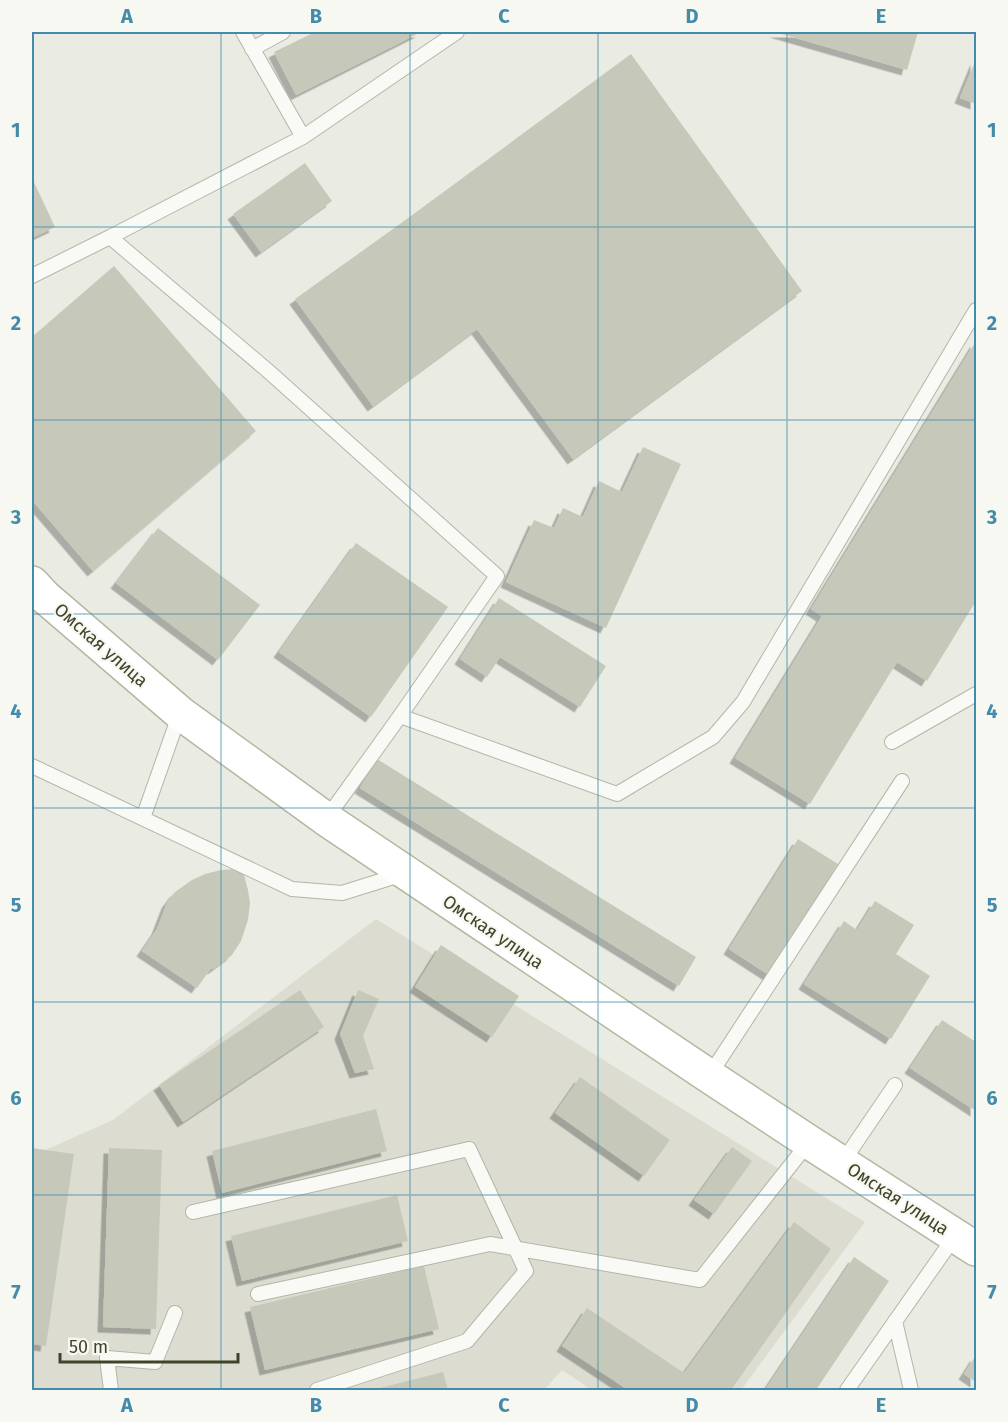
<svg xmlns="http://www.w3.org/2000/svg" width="1008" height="1422" viewBox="0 0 1008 1422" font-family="'Fira Sans',sans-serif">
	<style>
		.built { fill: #dcddd0 }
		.building { fill: #c6c9b9; filter: url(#shadow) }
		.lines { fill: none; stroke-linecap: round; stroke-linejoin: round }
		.lane-casing { stroke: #b4b6a7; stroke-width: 16 }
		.primary-casing { stroke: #b5b7a1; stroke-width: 36 }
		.lane { stroke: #f9f9f5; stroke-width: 14 }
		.primary { stroke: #fff; stroke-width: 33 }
		.grid { fill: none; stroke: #428baa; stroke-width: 1.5; stroke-opacity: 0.55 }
		.labels { text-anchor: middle; stroke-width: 4.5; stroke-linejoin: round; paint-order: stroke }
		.street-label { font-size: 18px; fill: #414429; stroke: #f8f8f2 }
		.neatline { fill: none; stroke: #428baa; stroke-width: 2 }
		.grid-label { font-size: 20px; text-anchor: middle; font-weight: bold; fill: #428baa }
	</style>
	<defs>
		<filter id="shadow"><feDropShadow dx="-5.5" dy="5.5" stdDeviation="0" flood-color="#0004"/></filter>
	</defs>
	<rect width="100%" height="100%" fill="#eaebe2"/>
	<path class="built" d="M376,919L865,1222L741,1390H592L562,1370L544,1390H32V1156L113,1120Z"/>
	<path class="building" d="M315,32H421L296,95L274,52Z
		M775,32H918L907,70Z
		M631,54L802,291L573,459L477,329L373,406L295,299L400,224Z
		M976,59V104L960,98Z
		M305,163L332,201L261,252L233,214Z
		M32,178L55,227L32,238Z
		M114,266L256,431L93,571L32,500V337Z
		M976,341V601L927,681L897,662L810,804L735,758L822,616L811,609Z
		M643,447L681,464L606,628L506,582L534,520L554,528L563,508L583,517L599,481L622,492Z
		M158,528L260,605L218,660L116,583Z
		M356,543L448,607L371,717L279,652Z
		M499,598L606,666L580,707L500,657L487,677L460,659Z
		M377,759L696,957L679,986L360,788Z
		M798,839L838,864L769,975L729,949Z
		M235,869H240L244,875L248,890L250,903L248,920L241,941L232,955L213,969L211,968L197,988L142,951L157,929L167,903L175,892L192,880L205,874L221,870Z
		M875,901L914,925L896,954L930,976L891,1039L804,984L844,921L857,930Z
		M441,945L519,996L492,1037L415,987Z
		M300,990L324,1027L183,1122L159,1085Z
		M358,990L379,999L363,1036L374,1069L355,1073L340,1034Z
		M942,1020L976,1042V1111L910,1068Z
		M580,1077L670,1140L644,1176L555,1113Z
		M376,1109L387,1151L222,1193L212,1151Z
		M732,1147L752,1161L714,1214L694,1200Z
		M32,1148L74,1154L46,1346L32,1344Z
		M109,1148L162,1150L156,1329L103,1327Z
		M397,1195L408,1241L242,1281L231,1236Z
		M794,1222L831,1249L731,1390H628L562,1346L587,1308L684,1373Z
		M854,1257L889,1281L816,1390H765Z
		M424,1266L439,1329L265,1370L250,1307Z
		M976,1355V1382L964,1374Z
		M443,1372L448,1390H372Z"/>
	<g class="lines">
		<defs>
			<path id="lane" d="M252,49L283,32
				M303,137L457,32
				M110,237L303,137L243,32
				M32,276L110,237L267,370L497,576L400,716L326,819
				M400,716L617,794L713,737L743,702L976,310
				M892,742L976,694
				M32,766L292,889L342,893L403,874
				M143,818L180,713
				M709,1076L902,781
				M842,1163L895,1085
				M193,1212L469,1149L526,1271L467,1341L317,1390
				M258,1294L490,1244L700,1280L809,1142
				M895,1321L911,1390
				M111,1390L107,1358L155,1362L175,1313
				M847,1390L955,1236"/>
			<path id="primary" d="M32,583L45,597L180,713L326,819L709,1076L809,1142L976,1249"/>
		</defs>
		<use href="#lane" class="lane-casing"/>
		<use href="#primary" class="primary-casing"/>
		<use href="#lane" class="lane"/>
		<use href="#primary" class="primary"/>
	</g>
	<path class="grid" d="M221,32V1390M410,32V1390M598,32V1390M787,32V1390M32,227H976M32,420H976M32,614H976M32,808H976M32,1002H976M32,1195H976"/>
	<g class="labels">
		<g class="street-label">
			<text transform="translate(101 645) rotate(41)" y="6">Омская улица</text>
			<text transform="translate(493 932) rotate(34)" y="6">Омская улица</text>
			<text transform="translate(898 1199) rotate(33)" y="6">Омская улица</text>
		</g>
	</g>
	<rect width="1008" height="1422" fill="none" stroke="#f8f8f2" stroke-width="66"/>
	<path d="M60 1353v9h178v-9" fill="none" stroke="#414429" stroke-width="3"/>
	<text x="69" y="1353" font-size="18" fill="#414429" stroke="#f8f8f2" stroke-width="4.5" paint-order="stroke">50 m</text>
	<rect x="33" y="33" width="942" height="1356" class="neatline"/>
	<g class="grid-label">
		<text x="127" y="23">A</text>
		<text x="316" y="23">B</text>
		<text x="504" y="23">C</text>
		<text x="692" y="23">D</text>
		<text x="881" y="23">E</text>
		<text x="16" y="137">1</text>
		<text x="992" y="137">1</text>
		<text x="16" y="330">2</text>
		<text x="992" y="330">2</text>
		<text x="16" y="524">3</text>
		<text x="992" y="524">3</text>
		<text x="16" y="718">4</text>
		<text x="992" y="718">4</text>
		<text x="16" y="912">5</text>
		<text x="992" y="912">5</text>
		<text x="16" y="1105">6</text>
		<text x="992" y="1105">6</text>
		<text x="16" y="1299">7</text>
		<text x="992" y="1299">7</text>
		<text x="127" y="1412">A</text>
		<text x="316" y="1412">B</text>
		<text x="504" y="1412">C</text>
		<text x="692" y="1412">D</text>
		<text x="881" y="1412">E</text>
	</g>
</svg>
